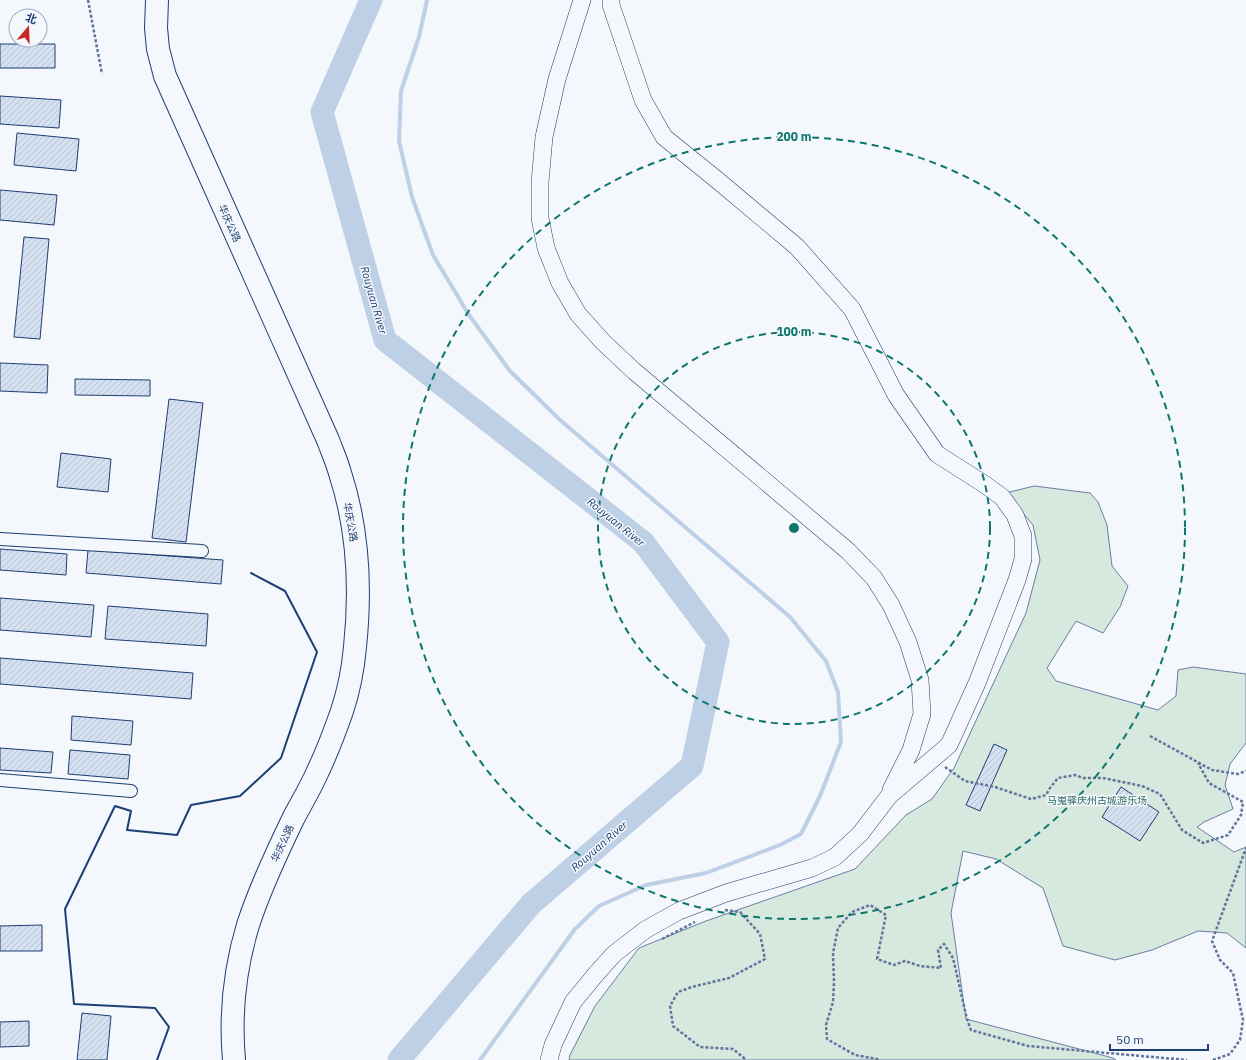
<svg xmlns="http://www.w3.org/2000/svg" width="1246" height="1060" viewBox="0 0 1246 1060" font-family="'IBM Plex Sans','Noto Sans SC',sans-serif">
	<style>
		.green { fill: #d7e8df; stroke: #687fa3 }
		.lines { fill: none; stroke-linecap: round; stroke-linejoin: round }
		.stream { stroke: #bed0e5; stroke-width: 4 }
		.river { stroke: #bed0e5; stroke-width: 23 }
		.building { fill: url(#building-hatch); stroke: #1d3f73 }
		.street-casing { stroke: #1d3f73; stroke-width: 14 }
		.secondary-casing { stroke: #1d3f73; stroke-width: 18 }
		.highway-casing { stroke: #1d3f73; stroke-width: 24 }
		.path { stroke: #5e769c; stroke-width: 2.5; stroke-dasharray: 3 2; stroke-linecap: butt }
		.street { stroke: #f4f7fb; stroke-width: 12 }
		.secondary { stroke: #f4f7fb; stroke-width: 17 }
		.highway { stroke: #f4f7fb; stroke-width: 22 }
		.wall { stroke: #1d3f73; stroke-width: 2 }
		.ring { fill: none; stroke: #0f766e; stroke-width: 2; stroke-dasharray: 7 5 }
		.labels { text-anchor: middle; stroke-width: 3; stroke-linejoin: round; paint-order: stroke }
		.street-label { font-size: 10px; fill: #1d3f73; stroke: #f4f7fb }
		.park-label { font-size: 10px; fill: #2c6c60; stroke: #f4f7fb }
		.water-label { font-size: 11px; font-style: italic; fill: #1d3f73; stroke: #f4f7fb }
		.centre { fill: #0f766e; stroke: #f4f7fb; stroke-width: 2 }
		.ring-label { font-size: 12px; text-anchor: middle; font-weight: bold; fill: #0f766e; stroke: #f4f7fb; stroke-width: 3; stroke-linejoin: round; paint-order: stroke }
	</style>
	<defs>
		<pattern id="building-hatch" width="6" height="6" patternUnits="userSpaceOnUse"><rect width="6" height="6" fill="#d5e0f0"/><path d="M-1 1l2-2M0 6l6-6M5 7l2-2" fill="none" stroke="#b6c1d1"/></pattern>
	</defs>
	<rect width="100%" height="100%" fill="#f4f7fb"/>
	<path class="green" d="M1034,486L1090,493L1098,502L1107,525L1112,566L1128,586L1120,607L1103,633L1076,621L1047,668L1056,681L1158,710L1176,696L1178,670L1193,667L1246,674V743L1230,764L1225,785L1233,809L1204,822L1197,827L1234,852L1246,847V948L1227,933L1198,931L1152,950L1115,960L1063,946L1043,888L996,859L963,851L951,913L966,1019L1113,1058L1116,1060H569L570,1055L595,1006L639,948L706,921L855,869L906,815L932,799L954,768L1026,613L1040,560L1033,525L1006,493Z"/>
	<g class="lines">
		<path class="stream" d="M427,0L419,37L401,91L399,141L412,197L433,255L469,315L510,371L559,419L790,617L826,661L838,692L841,742L820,796L801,834L780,845L706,873L646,885L599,906L575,929L480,1060"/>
		<path class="river" d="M371,0L322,112L385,340L643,542L718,642L692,766L531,904L399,1060"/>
	</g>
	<path class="building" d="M0,44H55V68H0Z
		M0,96L61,100L59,128L0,124Z
		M17,133L79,139L76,171L14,165Z
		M0,190L57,195L54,225L0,220Z
		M24,237L49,239L40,339L14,337Z
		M0,363L48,365L47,393L0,391Z
		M75,379L150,380V396L75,395Z
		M169,399L203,403L186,542L152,538Z
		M61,453L111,459L108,492L57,487Z
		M0,549L67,554L66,575L0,570Z
		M88,550L223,560L221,584L86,573Z
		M0,598L94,605L91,637L0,630Z
		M108,606L208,614L206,646L105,639Z
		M0,658L193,673L191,699L0,684Z
		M72,716L133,721L131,745L71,740Z
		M994,744L1007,750L980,811L966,805Z
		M0,748L53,752L51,773L0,770Z
		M70,750L130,755L128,779L68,774Z
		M1121,787L1159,812L1140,841L1102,817Z
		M42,925V951H0V926Z
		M82,1013L111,1016L107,1060H77Z
		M29,1021V1046L0,1047V1022Z"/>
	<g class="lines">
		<defs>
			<path id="street" d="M0,539L202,551
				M0,780L131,791"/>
			<path id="secondary" d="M582,0L557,79L544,137L540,182V218L546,248L560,283L578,314L603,342L634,371L848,551L874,578L891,605L908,642L920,680L922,714L911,750L891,790
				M549,1060L553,1045L573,1002L596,974L614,954L645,930L679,911L726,893L812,868L835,857L860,834L889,796L949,745L977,683L1017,580L1023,559V536L1015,515L1002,497L984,484L937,454L896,395L852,309L797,247L716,179L664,137L643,100L611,5V0"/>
			<path id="highway" d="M157,0L156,28L158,49L165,76L328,440C332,451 337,462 340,473C358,528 361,590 355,647C353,669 349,690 342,711C335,731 327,752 318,771C311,787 302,802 294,817C277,852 260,888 248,925C235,968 230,1015 234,1060"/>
		</defs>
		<use href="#street" class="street-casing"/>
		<use href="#secondary" class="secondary-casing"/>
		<use href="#highway" class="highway-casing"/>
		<path class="path" d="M88,0L102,74
			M1150,736L1212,770L1238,774L1246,771
			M945,767L965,781L995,787L1031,799L1046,795L1050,788L1058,778L1075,775L1083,778H1103L1142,786L1160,794L1182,830L1203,843L1228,835L1241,815L1243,802L1209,783L1198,763
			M725,910L740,912L760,934L765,959L729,978L692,987L678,992L670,1006L673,1026L700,1047L733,1049L744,1058V1060
			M662,939L695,922
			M878,1060L877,1059L855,1055L827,1039L826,1025L833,1002L834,982L833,953L838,928L852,912L870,905L886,915L877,959L894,965L905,961L920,966L941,968L938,950L944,944L953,958L967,1019L971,1030L1028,1046L1187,1060
			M1213,1060L1230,1054L1240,1040L1243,1020L1233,973L1220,960L1212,941L1246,848"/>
		<use href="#street" class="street"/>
		<use href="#secondary" class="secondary"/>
		<use href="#highway" class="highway"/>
		<path class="wall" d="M157,1060L169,1027L155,1008L74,1004L65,909L115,806L131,811L127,830L177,835L191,805L240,796L281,758L317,652L285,591L251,573"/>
	</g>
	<g class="ring">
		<circle cx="794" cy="528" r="196"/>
		<circle cx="794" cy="528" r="391"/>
	</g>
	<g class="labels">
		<g class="street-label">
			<text transform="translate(230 223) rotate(66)" y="4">华庆公路</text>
			<text transform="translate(351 522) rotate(80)" y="4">华庆公路</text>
			<text transform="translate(282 843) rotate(-65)" y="4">华庆公路</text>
		</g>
		<g class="park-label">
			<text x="1097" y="804">马嵬驿庆州古城游乐场</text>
		</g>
		<g class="water-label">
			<text transform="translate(374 300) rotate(74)" y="4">Rouyuan River</text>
			<text transform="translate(616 522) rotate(39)" y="4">Rouyuan River</text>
			<text transform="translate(599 846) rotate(-41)" y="4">Rouyuan River</text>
		</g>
	</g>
	<circle cx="794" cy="528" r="6" class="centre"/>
	<g class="ring-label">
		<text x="794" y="141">200 m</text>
		<text x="794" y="336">100 m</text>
	</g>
	<g transform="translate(28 28) rotate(19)"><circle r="19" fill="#f4f7fb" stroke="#9eadc5"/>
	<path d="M0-3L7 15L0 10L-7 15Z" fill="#c62828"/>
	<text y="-6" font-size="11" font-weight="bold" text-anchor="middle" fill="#1d3f73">北</text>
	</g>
	<path d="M1110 1044v6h98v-6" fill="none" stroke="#1d3f73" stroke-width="2"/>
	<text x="1116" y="1044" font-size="12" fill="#1d3f73" stroke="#f4f7fb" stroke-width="3" paint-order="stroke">50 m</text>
</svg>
